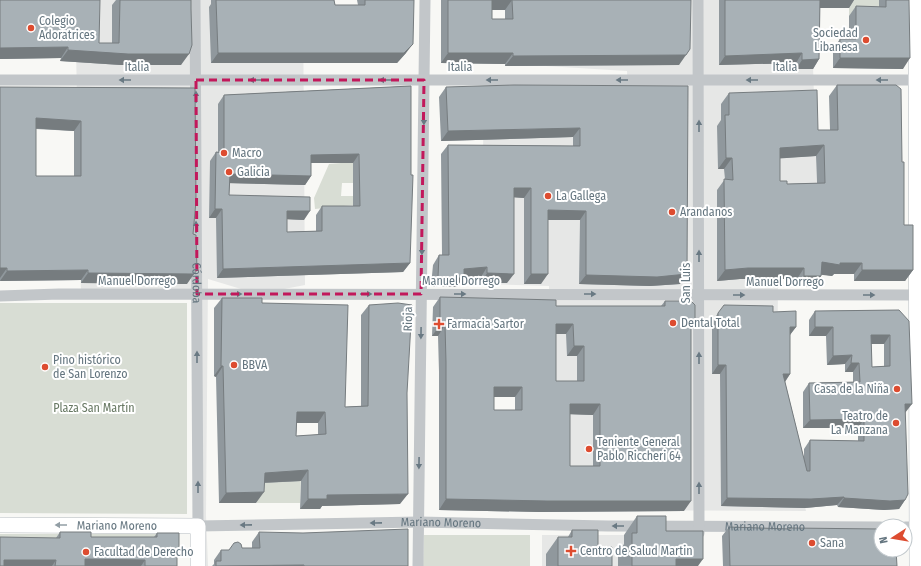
<svg xmlns="http://www.w3.org/2000/svg" width="921" height="566" viewBox="0 0 921 566" font-family="'Fira Sans Condensed',sans-serif">
	<style>
		.built { fill: #e6e7e6 }
		.green { fill: #d8ddd4 }
		.lines { fill: none; stroke-linecap: round; stroke-linejoin: round }
		.secondary-casing { stroke: #b4babe; stroke-width: 16 }
		.street { stroke: #c2c6c9; stroke-width: 11 }
		.secondary { stroke: #fff; stroke-width: 15 }
		.wall { fill: #90989d; fill-rule: evenodd }
		.shaded-wall { fill: #767c7f }
		.building { fill: #a8b1b6; stroke: #767c7f; fill-rule: evenodd }
		.oneway { fill: #697983 }
		.oneway2 { fill: #929ea5 }
		.marked { fill: none; stroke: #c2185b; stroke-width: 3; stroke-dasharray: 8 5; stroke-linejoin: round }
		.poi-dot { fill: #dd4c30; stroke: #fff; stroke-width: 1.5 }
		.labels { text-anchor: middle; stroke-width: 4; stroke-linejoin: round; paint-order: stroke }
		.poi-label { font-size: 12px; fill: #64757f; stroke: #fff; text-anchor: start }
		.street-label { font-size: 12px; fill: #64757f; stroke: #fff }
		.park-label { font-size: 12px; fill: #677863; stroke: #fff }
	</style>
	<rect width="100%" height="100%" fill="#f8f8f5"/>
	<path class="built" d="M75,0H303L305,285L258,294L208,279L206,515L208,566H192L197,295L81,294Z
		M545,0H813V66L817,190L779,195L777,383L806,511L563,510L562,391H615L616,498L619,423L684,422V389L549,387V286L481,284L484,89H628L627,71L546,66Z
		M542,535H624L689,566H542Z"/>
	<path class="green" d="M849,0H879V17L849,16Z
		M353,137V183H342L341,196H353V205L315,209L314,198L329,164L341,163L340,139Z
		M0,303H187V514L0,513Z
		M302,446L300,503H257V483Z
		M0,534H173V542L0,541Z
		M424,535H530V566H423Z"/>
	<g class="lines">
		<defs>
			<g id="secondary">
				<path d="M916,0L917,566"/>
				<path id="s2" d="M0,525L198,526V566"/>
			</g>
		</defs>
		<use href="#secondary" class="secondary-casing"/>
		<g class="street">
			<path id="s1" d="M195,0L198,526L419,522L608,526L881,527"/>
			<path d="M698,0L699,533"/>
			<path d="M0,80H921"/>
			<path d="M0,296L59,294L921,295"/>
			<path d="M905,527H921"/>
			<path d="M418,566L425,0"/>
		</g>
		<use href="#secondary" class="secondary"/>
	</g>
	<path class="wall" d="M0,0L99,43H112V5L116,0H191L181,65H121L60,61L61,58L0,59Z
		M211,0H334L335,5H358L357,0H414L406,53L397,63H211L209,7L211,4Z
		M441,0H691L679,65L505,66V64L441,63ZM492,10H505V19H492Z
		M719,0H854L849,8H820L819,59L813,69H796V63L719,65Z
		M879,0H909L903,69L833,68V49L840,39H849V16L856,6L879,7Z
		M837,85L904,225L913,270L905,281H854V274H834L832,276L821,274V276L813,287H796L797,279H740L717,281V190L725,179L724,169H718L717,126L721,120V104L729,93L818,130H830L829,96ZM816,156L817,183L787,184L780,181V158Z
		M411,86L410,263L403,272L217,278L216,218H209L210,161L216,152H218V104L224,95ZM311,163H353V206H322L316,215V231L287,232V219L304,220L229,195L230,183L305,185L311,176Z
		M688,86L680,284L650,286L579,284L580,220H548L541,284H524V198L514,197L507,283H481V277L463,278L457,287H433L431,286L433,265L439,255H442L441,154L448,145L573,146V137L441,141L439,97L446,87Z
		M0,87L195,88L187,284L81,283V280L0,281ZM36,129L74,131V176H36Z
		M440,297L556,306H661L665,301L695,320L691,327L684,511L540,512L439,510V372L438,336H432L433,307ZM556,334H566L567,356H577V381H556ZM494,397H515V410H494ZM570,414L593,415V466H570Z
		M222,298L262,303L345,407L361,406V315L369,305L400,504L322,506L320,509H300L301,481L264,483L256,503H219L216,377L214,376V308ZM297,423H318V435L296,436Z
		M899,310L905,413V500L899,509L884,510L838,507L837,505L805,508L721,506L720,374H712V322L718,313L773,312L796,327L790,335V374L785,382L804,459V449L810,440L858,441V428H803V392L809,383L853,382V372H845V364L827,365L826,336H809V320L815,311ZM871,344H884V366L872,367Z
		M637,516L666,531L698,566H618V553L624,544V535Z
		M729,527L789,529L790,528L897,566H723L722,536Z
		M572,530L598,547L612,566H546V554L558,537H568Z
		M60,532L91,537H154L157,533L177,557V566H0L56,538Z
		M259,532L408,566H212L214,564V560L221,550H229L242,548H252V542Z"/>
	<path class="shaded-wall" d="M492,0H512L505,10H484Z
		M819,0H854L849,8H813Z
		M413,44L406,53L397,63H211L218,53Z
		M68,47L61,58L0,59V48Z
		M68,50L189,54L181,65H121L60,61Z
		M448,53H513L505,64L441,63Z
		M802,53L796,63L719,65L725,56Z
		M686,55L679,65L505,66L513,56Z
		M840,58H910L903,69L833,68Z
		M819,59L813,69H796L802,60Z
		M36,118L81,121L74,131L29,128Z
		M580,128L573,137L441,141L448,131Z
		M824,145L816,156L772,159L780,148Z
		M359,154L353,163H304L311,155Z
		M726,158H732L724,169H718Z
		M230,174L311,176L305,185L224,183Z
		M514,188H531L524,198L508,197Z
		M215,209H222L216,218H209Z
		M548,210L586,211L580,220H541Z
		M287,211H310L304,220L281,219Z
		M822,262L840,263H862L854,274H834L832,276L814,274Z
		M410,263L403,272L217,278L223,269Z
		M487,267L481,277L463,278L457,287H433L440,278L464,269Z
		M0,268H7L0,278Z
		M748,268H804L797,279H740L717,281L725,270Z
		M88,270L81,280L0,281L7,271Z
		M862,270H913L905,281H854Z
		M88,273L194,274L187,284L81,283Z
		M487,273L514,274L507,283H481Z
		M531,274H548L541,284H524Z
		M687,274L680,284L650,286L579,284L586,275Z
		M804,276H821L813,287H796Z
		M691,320H695L688,331Z
		M556,324H573L566,334H549Z
		M440,325H445L438,336H432Z
		M790,327H796L789,336Z
		M815,327H833L826,336H809Z
		M871,335H890L884,344H865Z
		M574,346H584L577,356H567Z
		M852,355L845,364L827,365L833,356Z
		M851,363H859L853,372H845Z
		M718,365H726L720,374H712Z
		M221,366H223L216,377L214,376Z
		M783,374H790L784,383Z
		M494,387H522L515,397H487Z
		M570,404H600L593,415L562,414Z
		M905,404H912L905,413Z
		M297,412H325L318,423H290Z
		M864,419L858,428H803L810,420Z
		M308,470L301,481L257,483L265,473Z
		M264,492L256,503H219L226,493Z
		M408,494L400,504L322,506L320,509H300L308,499L327,495Z
		M844,497L837,505L805,508L721,506L727,498Z
		M844,498L905,500L899,509L884,510L838,507Z
		M446,499L691,501L684,511L540,512L439,510Z
		M85,559L145,560L141,566H80Z
		M676,559H703L698,566H671Z
		M4,560H56L52,566H0Z
		M273,565H304L303,566H272Z"/>
	<path class="building" d="M0,0H100L99,43H119L120,0H191V9L192,45L189,54H128L68,50V47L0,48Z
		M216,0H334L335,5H365V0H414L413,44L404,53H218Z
		M448,0H492V19H513L512,0H691L690,49L686,55L513,56V53H448Z
		M725,0H820L819,59L802,60V53L725,56Z
		M886,0H909L910,58H840V39H856V6L886,7Z
		M514,85L688,86L687,274L657,277L586,275V211L548,210V274H531V188H514V274L487,273V267L464,269V278H440L438,277L439,255H449L448,145L580,146V128L448,131L446,87Z
		M837,85H896L901,89L902,162H904V225H913V270H862V263H840V265L822,262L821,276H804V268H748L725,270L724,179L733,180L732,158H726L725,115H729V93L817,90L818,130H838ZM824,145L825,183L787,184V181H780V148Z
		M411,86V175H413L410,263L223,269L222,209H215L216,152L224,153V95ZM359,154L360,206H322V231L287,232V211H310V197L229,195L230,174L311,176V155Z
		M0,87L195,88L196,201L193,234L196,235L197,270L194,274L88,273V270L7,271V268H0ZM36,118L81,121V176H36Z
		M440,297L556,300V306H665V301H691L695,305V320H691V501H547L446,499V362L445,325H440ZM556,324H573L574,346H584V381H556ZM494,387H522V410H494ZM570,404H600V466H570Z
		M222,298H262V303L348,305L345,407L368,406L369,305L398,303L412,305L407,393L408,494L327,495V499H308V470L265,473L264,492L226,493L223,366H221ZM297,412H325L326,434L296,436Z
		M724,305L773,306V312L796,311V327H790V374H783L807,471H810V440L864,441V419L810,420L809,383L860,382L859,363H851L852,355L833,356V327H815V311L899,310L909,321L912,404H905L908,494L905,500L890,501L844,498V497L811,499L727,498L726,365H718V313ZM871,335H890V366L872,367Z
		M637,516H666V531H703V559H676V566H632V533H637Z
		M729,527L790,529V528L881,529V550H896L897,566H730Z
		M408,529V566H304V565L216,566V561H221V550H229L234,543L238,542L241,544L242,548H260L259,532L303,533Z
		M572,530H598V547H612V566H558V537H572Z
		M60,532H91V537H157V533H179V554H177V566H145V560L85,559V566H55L56,560H4V566H0V537L60,538Z"/>
	<defs><path id="oneway-solid" d="M-6-.8H1V-3.2L6.5 0L1 3.2V.8H-6Z"/></defs>
	<g class="oneway">
		<use href="#oneway-solid" transform="translate(125 80) rotate(-180)"/>
		<use href="#oneway-solid" transform="translate(255 80) rotate(180)"/>
		<use href="#oneway-solid" transform="translate(385 80) rotate(180)"/>
		<use href="#oneway-solid" transform="translate(492 80) rotate(180)"/>
		<use href="#oneway-solid" transform="translate(622 80) rotate(180)"/>
		<use href="#oneway-solid" transform="translate(752 80) rotate(-180)"/>
		<use href="#oneway-solid" transform="translate(882 80) rotate(180)"/>
		<use href="#oneway-solid" transform="translate(196 97) rotate(-90)"/>
		<use href="#oneway-solid" transform="translate(424 119) rotate(91)"/>
		<use href="#oneway-solid" transform="translate(699 126) rotate(-90)"/>
		<use href="#oneway-solid" transform="translate(196 227) rotate(-90)"/>
		<use href="#oneway-solid" transform="translate(422 249) rotate(91)"/>
		<use href="#oneway-solid" transform="translate(699 256) rotate(-90)"/>
		<use href="#oneway-solid" transform="translate(236 294)"/>
		<use href="#oneway-solid" transform="translate(366 294)"/>
		<use href="#oneway-solid" transform="translate(460 294)"/>
		<use href="#oneway-solid" transform="translate(590 294)"/>
		<use href="#oneway-solid" transform="translate(739 295)"/>
		<use href="#oneway-solid" transform="translate(869 295)"/>
		<use href="#oneway-solid" transform="translate(421 333) rotate(91)"/>
		<use href="#oneway-solid" transform="translate(197 357) rotate(-90)"/>
		<use href="#oneway-solid" transform="translate(699 358) rotate(-90)"/>
		<use href="#oneway-solid" transform="translate(419 463) rotate(91)"/>
		<use href="#oneway-solid" transform="translate(198 487) rotate(-90)"/>
		<use href="#oneway-solid" transform="translate(699 488) rotate(-90)"/>
		<use href="#oneway-solid" transform="translate(376 523) rotate(179)"/>
		<use href="#oneway-solid" transform="translate(246 525) rotate(179)"/>
		<use href="#oneway-solid" transform="translate(618 526) rotate(-180)"/>
	</g>
	<use class="oneway2" href="#oneway-solid" transform="translate(61 525) rotate(-180)"/>
	<path class="marked" d="M196,80H424L421,294H197Z"/>
	<g class="poi-dot">
		<circle cx="31" cy="28" r="4"/>
		<circle cx="866" cy="40" r="4"/>
		<circle cx="224" cy="153" r="4"/>
		<circle cx="229" cy="172" r="4"/>
		<circle cx="548" cy="196" r="4"/>
		<circle cx="672" cy="212" r="4"/>
		<circle cx="673" cy="323" r="4"/>
		<path d="M437 318h4v4h4v4h-4v4h-4v-4h-4v-4h4z"/>
		<circle cx="234" cy="365" r="4"/>
		<circle cx="45" cy="367" r="4"/>
		<circle cx="897" cy="389" r="4"/>
		<circle cx="896" cy="423" r="4"/>
		<circle cx="589" cy="449" r="4"/>
		<circle cx="812" cy="543" r="4"/>
		<path d="M569 545h4v4h4v4h-4v4h-4v-4h-4v-4h4z"/>
		<circle cx="86" cy="552" r="4"/>
	</g>
	<g class="labels">
		<g class="poi-label">
			<text x="39" y="25">Colegio<tspan x="39" dy="14">Adoratrices</tspan></text>
			<text x="858" y="37" text-anchor="end">Sociedad<tspan x="858" dy="14">Libanesa</tspan></text>
			<text x="232" y="157">Macro</text>
			<text x="237" y="176">Galicia</text>
			<text x="556" y="200">La Gallega</text>
			<text x="680" y="216">Arandanos</text>
			<text x="681" y="327">Dental Total</text>
			<text x="447" y="328">Farmacia Sartor</text>
			<text x="53" y="364">Pino histórico<tspan x="53" dy="14">de San Lorenzo</tspan></text>
			<text x="242" y="369">BBVA</text>
			<text x="889" y="393" text-anchor="end">Casa de la Niña</text>
			<text x="888" y="420" text-anchor="end">Teatro de<tspan x="888" dy="14">La Manzana</tspan></text>
			<text x="597" y="446">Teniente General<tspan x="597" dy="14">Pablo Riccheri 64</tspan></text>
			<text x="820" y="547">Sana</text>
			<text x="580" y="555">Centro de Salud Martin</text>
			<text x="94" y="556">Facultad de Derecho</text>
		</g>
		<g class="street-label">
			<text x="137" y="71">Italia</text>
			<text x="460" y="71">Italia</text>
			<text x="785" y="71">Italia</text>
			<text x="137" y="285">Manuel Dorrego</text>
			<text x="461" y="285">Manuel Dorrego</text>
			<text x="785" y="286">Manuel Dorrego</text>
			<text dy="4" stroke="none"><textPath href="#s1" startOffset="283">Córdoba</textPath></text>
			<text transform="translate(686 283) rotate(-90)" y="4">San Luis</text>
			<text transform="translate(408 319) rotate(-89)" y="4">Rioja</text>
			<text dy="4" stroke="none"><textPath href="#s1" startOffset="769">Mariano Moreno</textPath></text>
			<text dy="4" stroke="none"><textPath href="#s2" startOffset="117">Mariano Moreno</textPath></text>
			<text dy="4" stroke="none"><textPath href="#s1" startOffset="1093">Mariano Moreno</textPath></text>
		</g>
		<g class="park-label">
			<text x="94" y="412">Plaza San Martín</text>
		</g>
	</g>
	<g transform="translate(893 538) rotate(258)"><circle r="19" fill="#ffffff" stroke="#c1c8cc"/>
	<path d="M0-3L7 15L0 10L-7 15Z" fill="#dd4c30"/>
	<text y="-6" font-size="11" font-weight="bold" text-anchor="middle" fill="#64757f">N</text>
	</g>
</svg>
